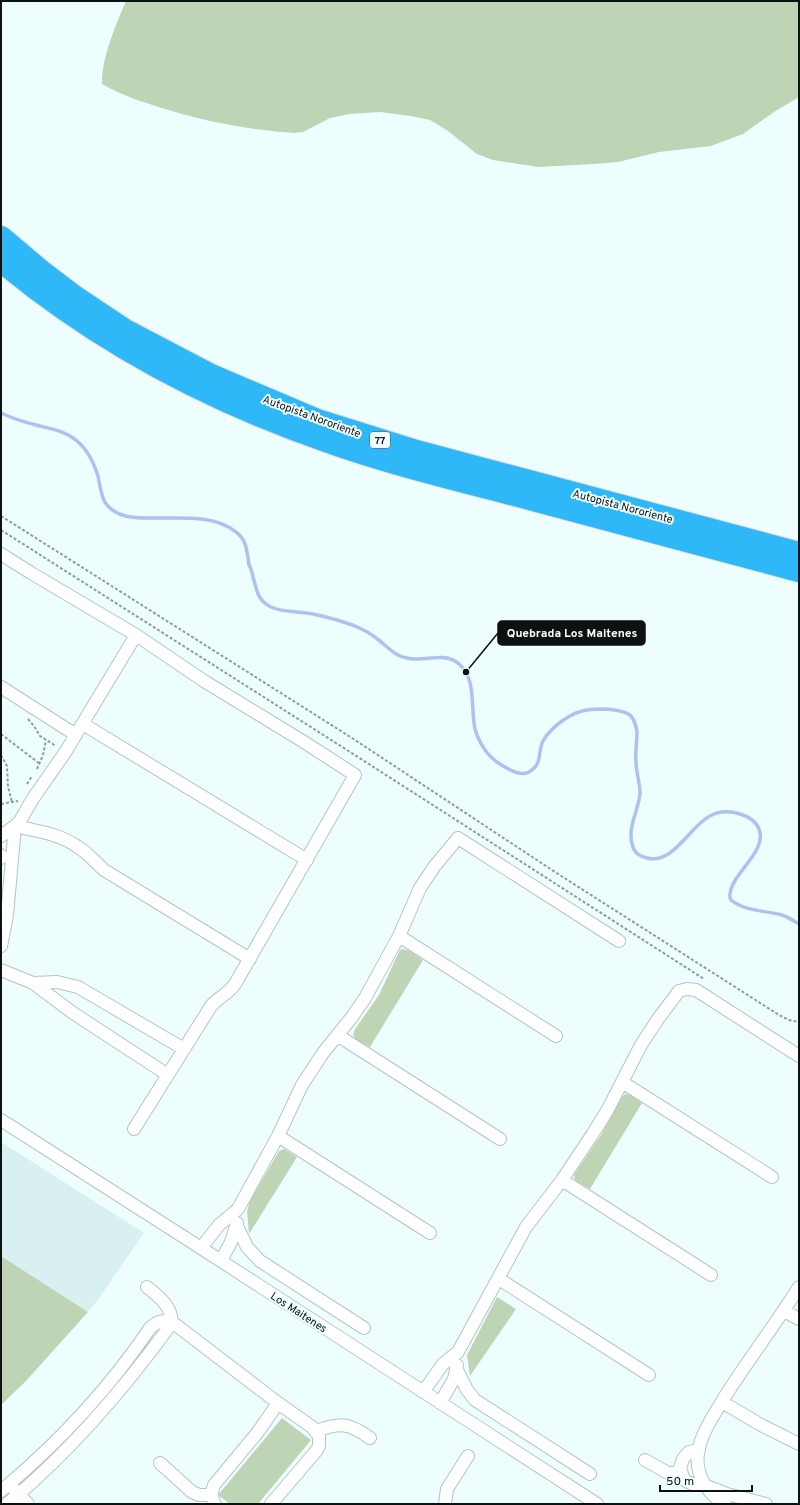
<svg xmlns="http://www.w3.org/2000/svg" width="800" height="1505" viewBox="0 0 800 1505" font-family="Overpass,sans-serif">
	<style>
		.built { fill: #d8f0f1 }
		.green { fill: #bfd4b4 }
		.lines { fill: none; stroke-linecap: round; stroke-linejoin: round }
		.stream { stroke: #aec2f2; stroke-width: 3.5 }
		.minor-casing { stroke: #b5c4c5; stroke-width: 14 }
		.motorway-casing { stroke: #d8d9d9; stroke-width: 24 }
		.path { stroke: #909c9d; stroke-width: 2; stroke-dasharray: 3 2; stroke-linecap: butt }
		.minor { stroke: #fff; stroke-width: 12 }
		.motorway { stroke: #2fb8f7; stroke-width: 22 }
		.labels { text-anchor: middle; stroke-width: 4; stroke-linejoin: round; paint-order: stroke }
		.shield { fill: #eefeff; stroke: #505859; stroke-width: 1 }
		.shield-label { font-size: 10px; font-weight: bold; fill: #0c1112 }
		.street-label { font-size: 11px; fill: #0c1112; stroke: #eefeff }
		.leader { fill: none; stroke: #0c1112; stroke-width: 1.5 }
		.callout-dot { fill: #0c1112; stroke: #eefeff; stroke-width: 1.5 }
		.callout { fill: #0c1112; stroke: #0c1112; stroke-width: 1.5 }
		.callout-label { font-size: 12px; text-anchor: middle; font-weight: bold; fill: #fff }
	</style>
	<rect width="100%" height="100%" fill="#eefeff"/>
	<path class="built" d="M1,1142L144,1233L97,1301L88,1312L1,1256Z"/>
	<path class="green" d="M126,1H799V97L774,112L743,134L711,146L659,152L618,162L594,164L538,167L493,160L477,154L448,131L430,120L411,116L380,112L349,114L330,118L303,132L294,133C250,130 207,122 165,109C143,102 123,96 102,84C101,60 116,24 126,1Z
		M403,949L410,951L423,960L370,1047L356,1040L353,1035L355,1029L379,995L398,954L400,950Z
		M625,1094L631,1095L642,1103L590,1189L575,1180L574,1175L601,1135L622,1097Z
		M284,1149L297,1157L249,1234L247,1211L250,1201L279,1151Z
		M1,1256L88,1312L26,1381L1,1405Z
		M497,1297L516,1309L470,1376L467,1355Z
		M282,1418L311,1440L258,1504H230L218,1495Z"/>
	<g class="lines">
		<path class="stream" d="M1,413C12,418 24,422 36,425C51,429 63,430 76,440C87,449 94,463 98,476C102,495 101,507 122,515C130,518 139,518 147,518C175,519 213,513 236,532C247,540 247,552 249,565C250,566 253,575 253,577C257,590 257,600 271,607C284,613 299,611 313,614C327,617 342,621 355,626C362,629 370,633 376,638C386,645 394,656 407,658C422,662 441,653 455,661C478,675 470,708 475,729C479,743 488,757 500,764C510,770 523,779 533,769C542,762 538,750 543,741C551,727 571,712 587,710C593,709 600,709 606,709C614,710 623,710 630,715C634,719 636,726 637,731C637,742 635,752 636,762C636,772 640,783 640,793C639,810 626,829 633,847C635,854 640,856 647,858C673,865 690,826 710,816C719,811 730,811 740,814C747,816 756,821 759,829C768,851 732,873 730,894C729,896 730,898 731,900C746,912 764,910 782,915C788,917 794,921 799,924"/>
		<defs>
			<path id="minor" d="M1,554L31,573L136,635L204,681L304,742L355,775L235,984C228,994 219,997 211,1006L134,1129
				M1,687L76,735
				M83,724L307,860
				M15,826C37,831 60,834 78,847C88,853 95,862 104,870L250,959
				M1,836L15,826L20,821L32,800L66,751L136,635
				M1,855V858
				M399,936L556,1036
				M1,946L7,915L15,826
				M1,970L33,983L73,1013L168,1075
				M33,983L57,982L78,987L184,1049
				M337,1035L500,1139
				M622,1082L772,1177
				M1,1120L201,1248L597,1504
				M278,1136L430,1233
				M562,1180L711,1275
				M237,1226L247,1247L260,1261L364,1328
				M201,1248L219,1225L238,1209L278,1136L302,1085L323,1053L352,1017L365,998L399,936L420,888L434,867L458,838L619,941
				M221,1261L231,1242L237,1223
				M499,1279L649,1375
				M147,1287C160,1298 171,1305 172,1323
				M784,1311L799,1319
				M456,1368L467,1390L475,1400L590,1474
				M423,1392L443,1364L458,1352L526,1227L562,1180L592,1135L607,1111L641,1045L658,1019L679,991L687,989L696,990L799,1056
				M722,1402L761,1425L799,1444
				M440,1403L454,1379L457,1365
				M316,1431C341,1422 349,1423 370,1438
				M699,1450L689,1452L683,1459L680,1468L683,1477L686,1481L695,1485H704L727,1494L766,1504
				M645,1460L668,1473H681
				M160,1463L192,1492L199,1495H211
				M13,1488L28,1504
				M1,1491C57,1444 109,1389 150,1328C159,1320 165,1319 176,1325L278,1403L312,1427L319,1436V1446L317,1450L271,1504
				M7,1504C70,1452 124,1389 172,1323
				M215,1504L211,1495L214,1485L258,1432L278,1403
				M445,1504L447,1489L468,1456
				M725,1504C707,1494 695,1474 698,1453C701,1433 714,1415 724,1398C748,1360 775,1325 799,1287"/>
			<path id="motorway" d="M1,237L40,270L74,296L125,330L211,375L317,420L416,451L799,553
				M1,261C97,341 208,400 326,441C393,465 462,481 530,499C620,523 709,547 799,571"/>
		</defs>
		<use href="#minor" class="minor-casing"/>
		<use href="#motorway" class="motorway-casing"/>
		<path class="path" d="M1,516L352,738L555,872L779,1015L789,1020L799,1022
			M1,530L347,750L704,979
			M28,719L34,726L40,736L56,746
			M1,734L40,764
			M1,755L7,766L8,787L12,802
			M37,769L43,755L46,740
			M27,784L32,776
			M1,804L18,801"/>
		<use href="#minor" class="minor"/>
		<use href="#motorway" class="motorway"/>
	</g>
	<g class="labels">
		<rect class="shield" x="370" y="432" width="20" height="16" rx="3"/>
		<g class="shield-label">
			<text x="380" y="444">77</text>
		</g>
		<g class="street-label">
			<text transform="translate(312 416) rotate(20)" y="4">Autopista Nororiente</text>
			<text transform="translate(623 506) rotate(15)" y="4">Autopista Nororiente</text>
			<text transform="translate(299 1312) rotate(33)" y="4">Los Maitenes</text>
		</g>
	</g>
	<path class="leader" d="M466 672L498 633"/>
	<circle class="callout-dot" cx="466" cy="672" r="4"/>
	<rect class="callout" x="498" y="621" width="147" height="24" rx="4"/>
	<g class="callout-label">
		<text x="572" y="637">Quebrada Los Maitenes</text>
	</g>
	<rect width="800" height="1505" fill="none" stroke="#0c1112" stroke-width="4"/>
	<path d="M660 1485v6h92v-6" fill="none" stroke="#0c1112" stroke-width="2"/>
	<text x="666" y="1485" font-size="12" fill="#0c1112" stroke="#eefeff" stroke-width="3" paint-order="stroke">50 m</text>
</svg>
